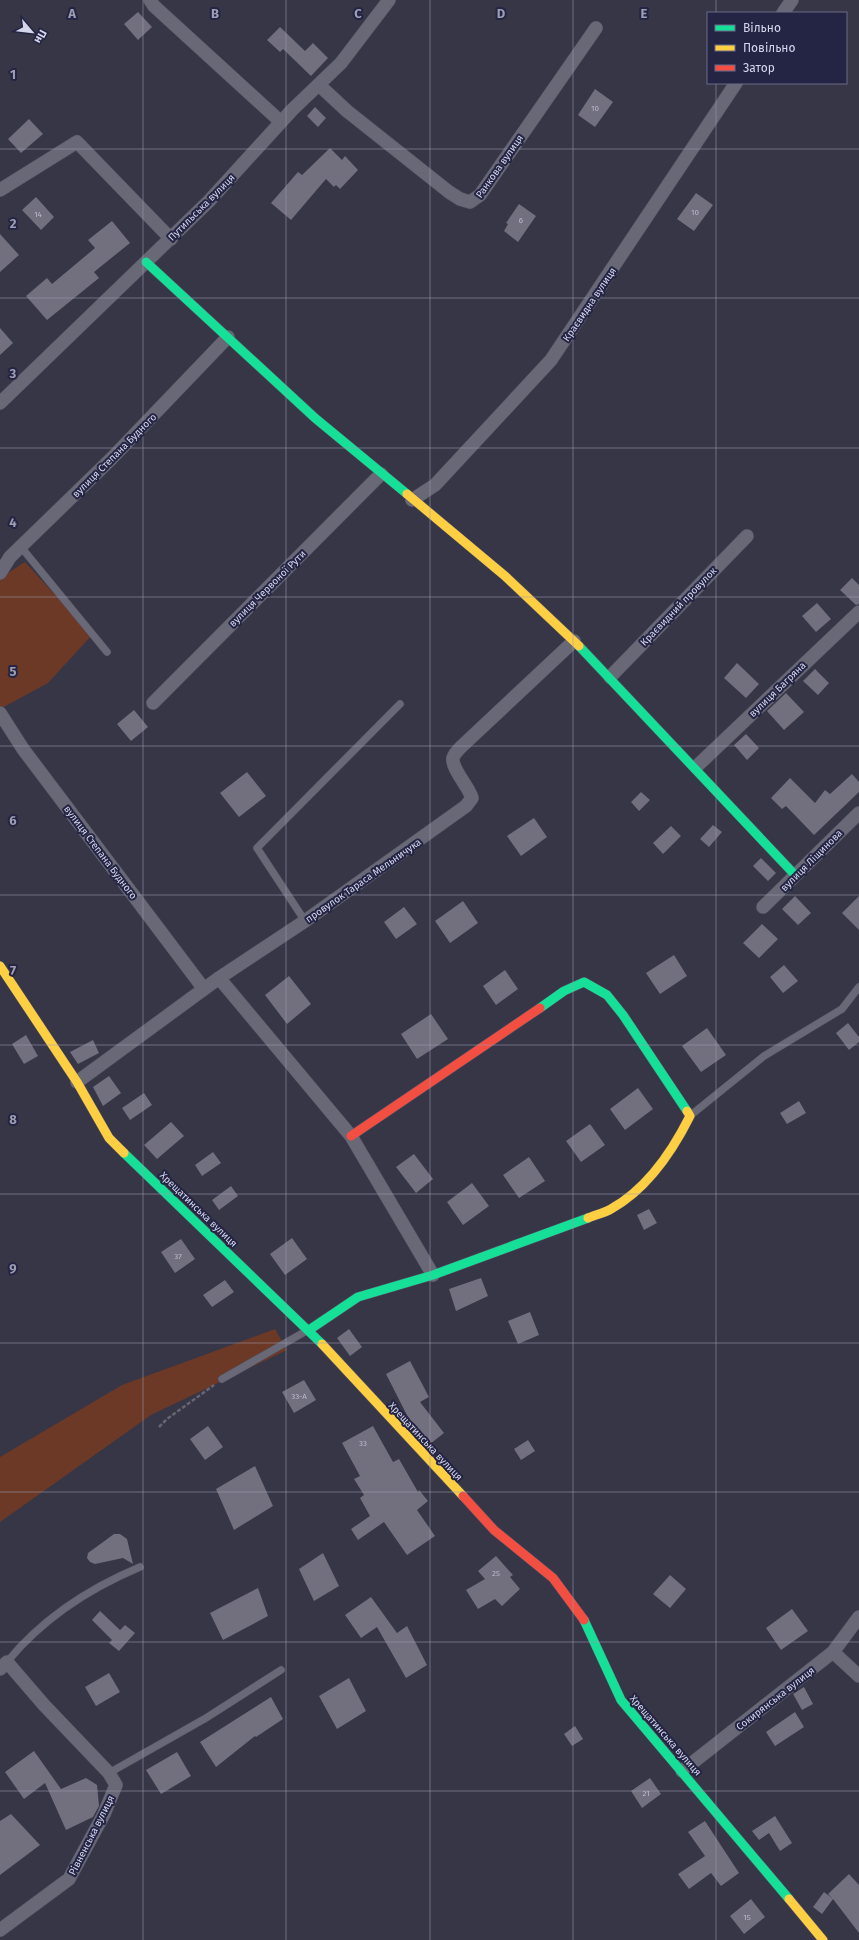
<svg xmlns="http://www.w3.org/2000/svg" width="859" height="1940" viewBox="0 0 859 1940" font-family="'Fira Sans',sans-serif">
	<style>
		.green { fill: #6c3927 }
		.building { fill: #726f7e }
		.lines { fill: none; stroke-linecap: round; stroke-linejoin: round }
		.lane-casing { stroke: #535362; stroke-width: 8 }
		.street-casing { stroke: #535362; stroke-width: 14 }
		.fast-casing { stroke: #535362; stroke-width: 10 }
		.slow-casing { stroke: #535362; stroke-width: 10 }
		.jam-casing { stroke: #535362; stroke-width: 10 }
		.path { stroke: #666673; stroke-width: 2.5; stroke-dasharray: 4 2; stroke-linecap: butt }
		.lane { stroke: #686876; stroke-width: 7 }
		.street { stroke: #686876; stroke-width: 13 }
		.fast { stroke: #16e098; stroke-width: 9 }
		.slow { stroke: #ffcf43; stroke-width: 9 }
		.jam { stroke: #f24e42; stroke-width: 9 }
		.grid { fill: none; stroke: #9d9eb2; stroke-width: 1; stroke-opacity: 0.55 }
		.labels { text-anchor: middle; stroke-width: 4; stroke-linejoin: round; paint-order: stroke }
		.number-label { font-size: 8px; fill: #bcbcd0 }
		.street-label { font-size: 10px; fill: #d4d6eb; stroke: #242444 }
		.grid-label { font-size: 13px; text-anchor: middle; font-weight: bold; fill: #9d9eb2; stroke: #242444; stroke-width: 4; stroke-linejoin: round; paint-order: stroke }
	</style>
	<rect width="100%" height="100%" fill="#363647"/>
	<path class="green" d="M25,562L92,635L48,683L0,709V578Z
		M275,1329L287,1350L151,1415L0,1522V1457L122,1385Z"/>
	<path class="building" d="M138,12L152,27L138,40L124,24Z
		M280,27L305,51L313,43L328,58L311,76L283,49L280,52L267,40Z
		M595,89L613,102L595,127L578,115Z
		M315,107L326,118L318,127L307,116Z
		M29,119L43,134L21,153L8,139Z
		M330,148L342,160L345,156L358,170L340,189L336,185L334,187L326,179L291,220L271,203L298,172L302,175Z
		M696,193L713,205L694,231L677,219Z
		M36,197L54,217L41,230L22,210Z
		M519,204L536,216L518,242L504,231L508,224L506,223Z
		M112,221L130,243L94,272L99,278L47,320L26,296L47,278L52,284L95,248L88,240Z
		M0,234L19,255L0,272Z
		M0,328L13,343L0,355Z
		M852,578L859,585V604L856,605L840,590Z
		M817,603L831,619L816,632L802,616Z
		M737,663L759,684L746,698L724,678Z
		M815,669L829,683L818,695L803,681Z
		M786,693L804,712L784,730L767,711Z
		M134,710L148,727L131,741L117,724Z
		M746,734L759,748L747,760L734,745Z
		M247,772L266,796L239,817L220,793Z
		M852,774L859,782V792L814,835L786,806L782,809L771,798L790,778L815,803L825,790L830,794Z
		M641,792L650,800L639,811L631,802Z
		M534,818L547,837L521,856L507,836Z
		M713,825L722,832L709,847L700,839Z
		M671,826L681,836L663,854L653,843Z
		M761,858L776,873L768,881L753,866Z
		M795,896L811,913L798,925L782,909Z
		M859,896V930L842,913Z
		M463,901L478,923L450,943L435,921Z
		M404,907L417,924L396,939L384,922Z
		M762,924L778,939L759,958L743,943Z
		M674,955L687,976L660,994L646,973Z
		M784,965L798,981L783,993L770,977Z
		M505,970L518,989L496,1005L483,986Z
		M289,976L311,1004L287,1024L265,995Z
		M431,1014L448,1039L417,1059L401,1034Z
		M848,1023L859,1037V1042L849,1050L836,1033Z
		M707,1028L726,1055L701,1072L682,1046Z
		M26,1035L38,1056L24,1064L12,1044Z
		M93,1040L99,1053L78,1064L70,1052Z
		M109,1076L121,1093L103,1106L93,1087Z
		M638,1088L653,1109L625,1130L610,1109Z
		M144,1093L152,1105L130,1120L122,1108Z
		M799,1101L806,1113L787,1124L780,1113Z
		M171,1122L184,1136L157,1159L144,1145Z
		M590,1124L605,1145L581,1162L566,1141Z
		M213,1152L221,1163L202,1176L195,1165Z
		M414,1154L433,1179L416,1193L396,1167Z
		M529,1157L545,1181L519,1198L503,1175Z
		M472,1183L489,1206L463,1225L447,1202Z
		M231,1186L238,1196L219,1210L212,1200Z
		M649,1209L657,1223L644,1230L637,1215Z
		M292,1238L307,1259L285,1275L270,1254Z
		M181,1239L195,1259L175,1273L161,1252Z
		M481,1278L488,1296L456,1311L449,1289Z
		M225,1280L234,1292L212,1307L203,1295Z
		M530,1312L539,1335L518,1344L508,1321Z
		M349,1329L362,1347L350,1356L337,1338Z
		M410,1361L429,1397L420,1402L444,1433L430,1444L412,1425L386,1374Z
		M304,1380L316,1400L294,1413L282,1392Z
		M208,1426L223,1447L205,1460L190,1439Z
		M373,1426L393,1462L399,1459L418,1492L419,1490L428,1501L417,1510L435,1536L407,1555L384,1522L358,1540L351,1529L370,1516L360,1498L364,1495L354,1479L360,1476L342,1443Z
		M528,1440L535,1451L521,1460L514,1449Z
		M255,1466L273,1506L234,1530L216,1489Z
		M114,1534H120L127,1539L133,1564L123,1558L95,1564L90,1562L87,1558L88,1553Z
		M323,1553L339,1586L314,1601L299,1569Z
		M496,1556L513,1575L510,1577L520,1589L502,1606L495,1599L478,1609L466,1590L485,1579L478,1571Z
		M670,1575L686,1589L670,1608L653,1594Z
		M258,1588L268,1616L223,1640L210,1613Z
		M371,1597L397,1633L407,1626L427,1665L406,1678L377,1627L361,1638L345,1615Z
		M792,1609L808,1631L781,1650L766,1628Z
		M100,1611L120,1630L125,1625L135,1633L119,1651L109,1643L112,1640L92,1620Z
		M109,1673L120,1692L96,1706L85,1687Z
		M349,1678L366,1711L337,1729L319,1696Z
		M804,1687L813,1704L802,1710L793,1694Z
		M271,1697L283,1719L256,1737L255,1736L216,1767L200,1742Z
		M795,1712L804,1727L775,1746L766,1732Z
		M575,1726L583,1739L572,1746L564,1734Z
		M34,1751L61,1789L86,1778L97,1785L99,1806L93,1817L66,1830L45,1783L24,1799L5,1772Z
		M177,1752L191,1776L161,1794L146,1770Z
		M650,1778L661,1794L642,1808L631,1791Z
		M11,1814L40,1845L0,1875V1821Z
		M775,1816L792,1843L780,1851L769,1833L759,1840L752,1831Z
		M705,1821L739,1873L721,1886L711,1873L689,1889L678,1874L705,1856L688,1832Z
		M849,1874L859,1885V1933L833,1899L822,1914L813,1907L824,1892L832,1898L828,1894Z
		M751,1899L765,1917L744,1934L730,1916Z"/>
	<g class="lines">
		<defs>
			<path id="lane" d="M21,547L107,652
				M305,921L257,848L400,704
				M691,1115L764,1056L842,1009L859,987
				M222,1379L308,1330
				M7,1662C42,1619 90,1588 140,1567
				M109,1773L206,1718L281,1670"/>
			<path id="street" d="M150,0L154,6L281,122
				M783,13L792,0
				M319,85L347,111L449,192L460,199L470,202L480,195L596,28
				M0,190L77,142L171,239
				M0,403L209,201L292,110L341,63L389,0
				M412,500L435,485L551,360L736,83
				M0,573L10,557L111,459L228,337
				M610,677L747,536
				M153,703L381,474
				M0,713L23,749L204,989
				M696,767L859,612
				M763,907L859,813
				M219,978L351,1136L433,1275
				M77,1082L219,978L305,921L466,806L472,798C469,787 451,768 453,758C454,754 458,750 461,747L574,641
				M833,1652L859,1676
				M0,1669L7,1662L44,1705L109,1773L116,1785L104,1814L69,1879L0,1930
				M682,1771L833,1652L859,1617"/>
			<path id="fast" d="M146,262L315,418L407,494
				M579,646L796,876
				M540,1008L564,991L584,982L607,995L623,1015L687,1111
				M124,1153L322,1344
				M309,1330L358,1297L433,1275L588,1218
				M584,1620L621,1700L789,1899"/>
			<path id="slow" d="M407,494L505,576L579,646
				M0,966L77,1082L109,1138L124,1153
				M588,1218C595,1215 604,1213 611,1209C647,1189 672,1152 690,1116L687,1111
				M322,1344L463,1496
				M789,1899L823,1940"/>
			<path id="jam" d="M351,1136L540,1008
				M463,1496L494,1530L553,1578L584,1620"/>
		</defs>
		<use href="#lane" class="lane-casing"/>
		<use href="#street" class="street-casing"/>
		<use href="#fast" class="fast-casing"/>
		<use href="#slow" class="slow-casing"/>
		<use href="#jam" class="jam-casing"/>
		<path class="path" d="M159,1427L167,1419L214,1385"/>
		<use href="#lane" class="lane"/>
		<use href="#street" class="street"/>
		<use href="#fast" class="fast"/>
		<use href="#slow" class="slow"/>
		<use href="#jam" class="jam"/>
	</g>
	<path class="grid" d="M143,0V1940M286,0V1940M430,0V1940M573,0V1940M716,0V13M716,83V1940M0,149H859M0,298H859M0,448H859M0,597H859M0,746H859M0,895H859M0,1045H859M0,1194H859M0,1343H859M0,1492H859M0,1642H859M0,1791H859"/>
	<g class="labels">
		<g class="number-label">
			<text x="595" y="111">10</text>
			<text x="695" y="215">10</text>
			<text x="38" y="217">14</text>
			<text x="521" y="223">6</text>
			<text x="178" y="1259">37</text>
			<text x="299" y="1399">33-А</text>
			<text x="363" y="1446">33</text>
			<text x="496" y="1576">25</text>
			<text x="646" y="1796">21</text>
			<text x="747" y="1920">15</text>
		</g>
		<g class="street-label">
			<text transform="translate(499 166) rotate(-55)" y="4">Ранкова вулиця</text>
			<text transform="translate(201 207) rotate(-45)" y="4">Путильська вулиця</text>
			<text transform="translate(589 304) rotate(-56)" y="4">Краєвидна вулиця</text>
			<text transform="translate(114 455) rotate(-45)" y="4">вулиця Степана Будного</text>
			<text transform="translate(267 588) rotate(-45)" y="4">вулиця Червоної Рути</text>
			<text transform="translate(678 606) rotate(-46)" y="4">Краєвидний провулок</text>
			<text transform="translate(777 689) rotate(-44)" y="4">вулиця Багряна</text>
			<text transform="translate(101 852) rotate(53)" y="4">вулиця Степана Будного</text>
			<text transform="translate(811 860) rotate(-45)" y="4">вулиця Ліщинова</text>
			<text transform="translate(363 880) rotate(-35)" y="4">провулок Тараса Мельничука</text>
			<text transform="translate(199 1209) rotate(44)" y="4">Хрещатинська вулиця</text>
			<text transform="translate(426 1441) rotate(47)" y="4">Хрещатинська вулиця</text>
			<text transform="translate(775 1698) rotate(-38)" y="4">Сокирянська вулиця</text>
			<text transform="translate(666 1735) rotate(49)" y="4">Хрещатинська вулиця</text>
			<text transform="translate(91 1835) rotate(-63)" y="4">Рівненська вулиця</text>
		</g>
	</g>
	<g class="grid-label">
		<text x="72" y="18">A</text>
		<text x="215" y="18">B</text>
		<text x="358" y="18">C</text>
		<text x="501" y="18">D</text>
		<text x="644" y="18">E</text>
		<text x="13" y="79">1</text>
		<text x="13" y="228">2</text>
		<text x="13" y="378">3</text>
		<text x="13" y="527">4</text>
		<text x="13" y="676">5</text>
		<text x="13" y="825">6</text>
		<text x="13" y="975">7</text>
		<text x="13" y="1124">8</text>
		<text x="13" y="1273">9</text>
	</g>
	<rect x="707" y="12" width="140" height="72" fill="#242444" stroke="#6a6b87"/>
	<rect x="715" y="25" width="20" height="6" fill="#16e098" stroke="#6a6b87"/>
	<text x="743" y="32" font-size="12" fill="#d4d6eb">Вільно</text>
	<rect x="715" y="45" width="20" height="6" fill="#ffcf43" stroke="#6a6b87"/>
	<text x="743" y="52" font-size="12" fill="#d4d6eb">Повільно</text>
	<rect x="715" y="65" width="20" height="6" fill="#f24e42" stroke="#6a6b87"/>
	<text x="743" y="72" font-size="12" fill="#d4d6eb">Затор</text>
	<g transform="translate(32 32) rotate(118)" stroke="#242444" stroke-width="3" paint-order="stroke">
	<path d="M0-3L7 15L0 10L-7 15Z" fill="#d4d6eb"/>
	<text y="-6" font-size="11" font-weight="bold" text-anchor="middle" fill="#d4d6eb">Пн</text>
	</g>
</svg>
